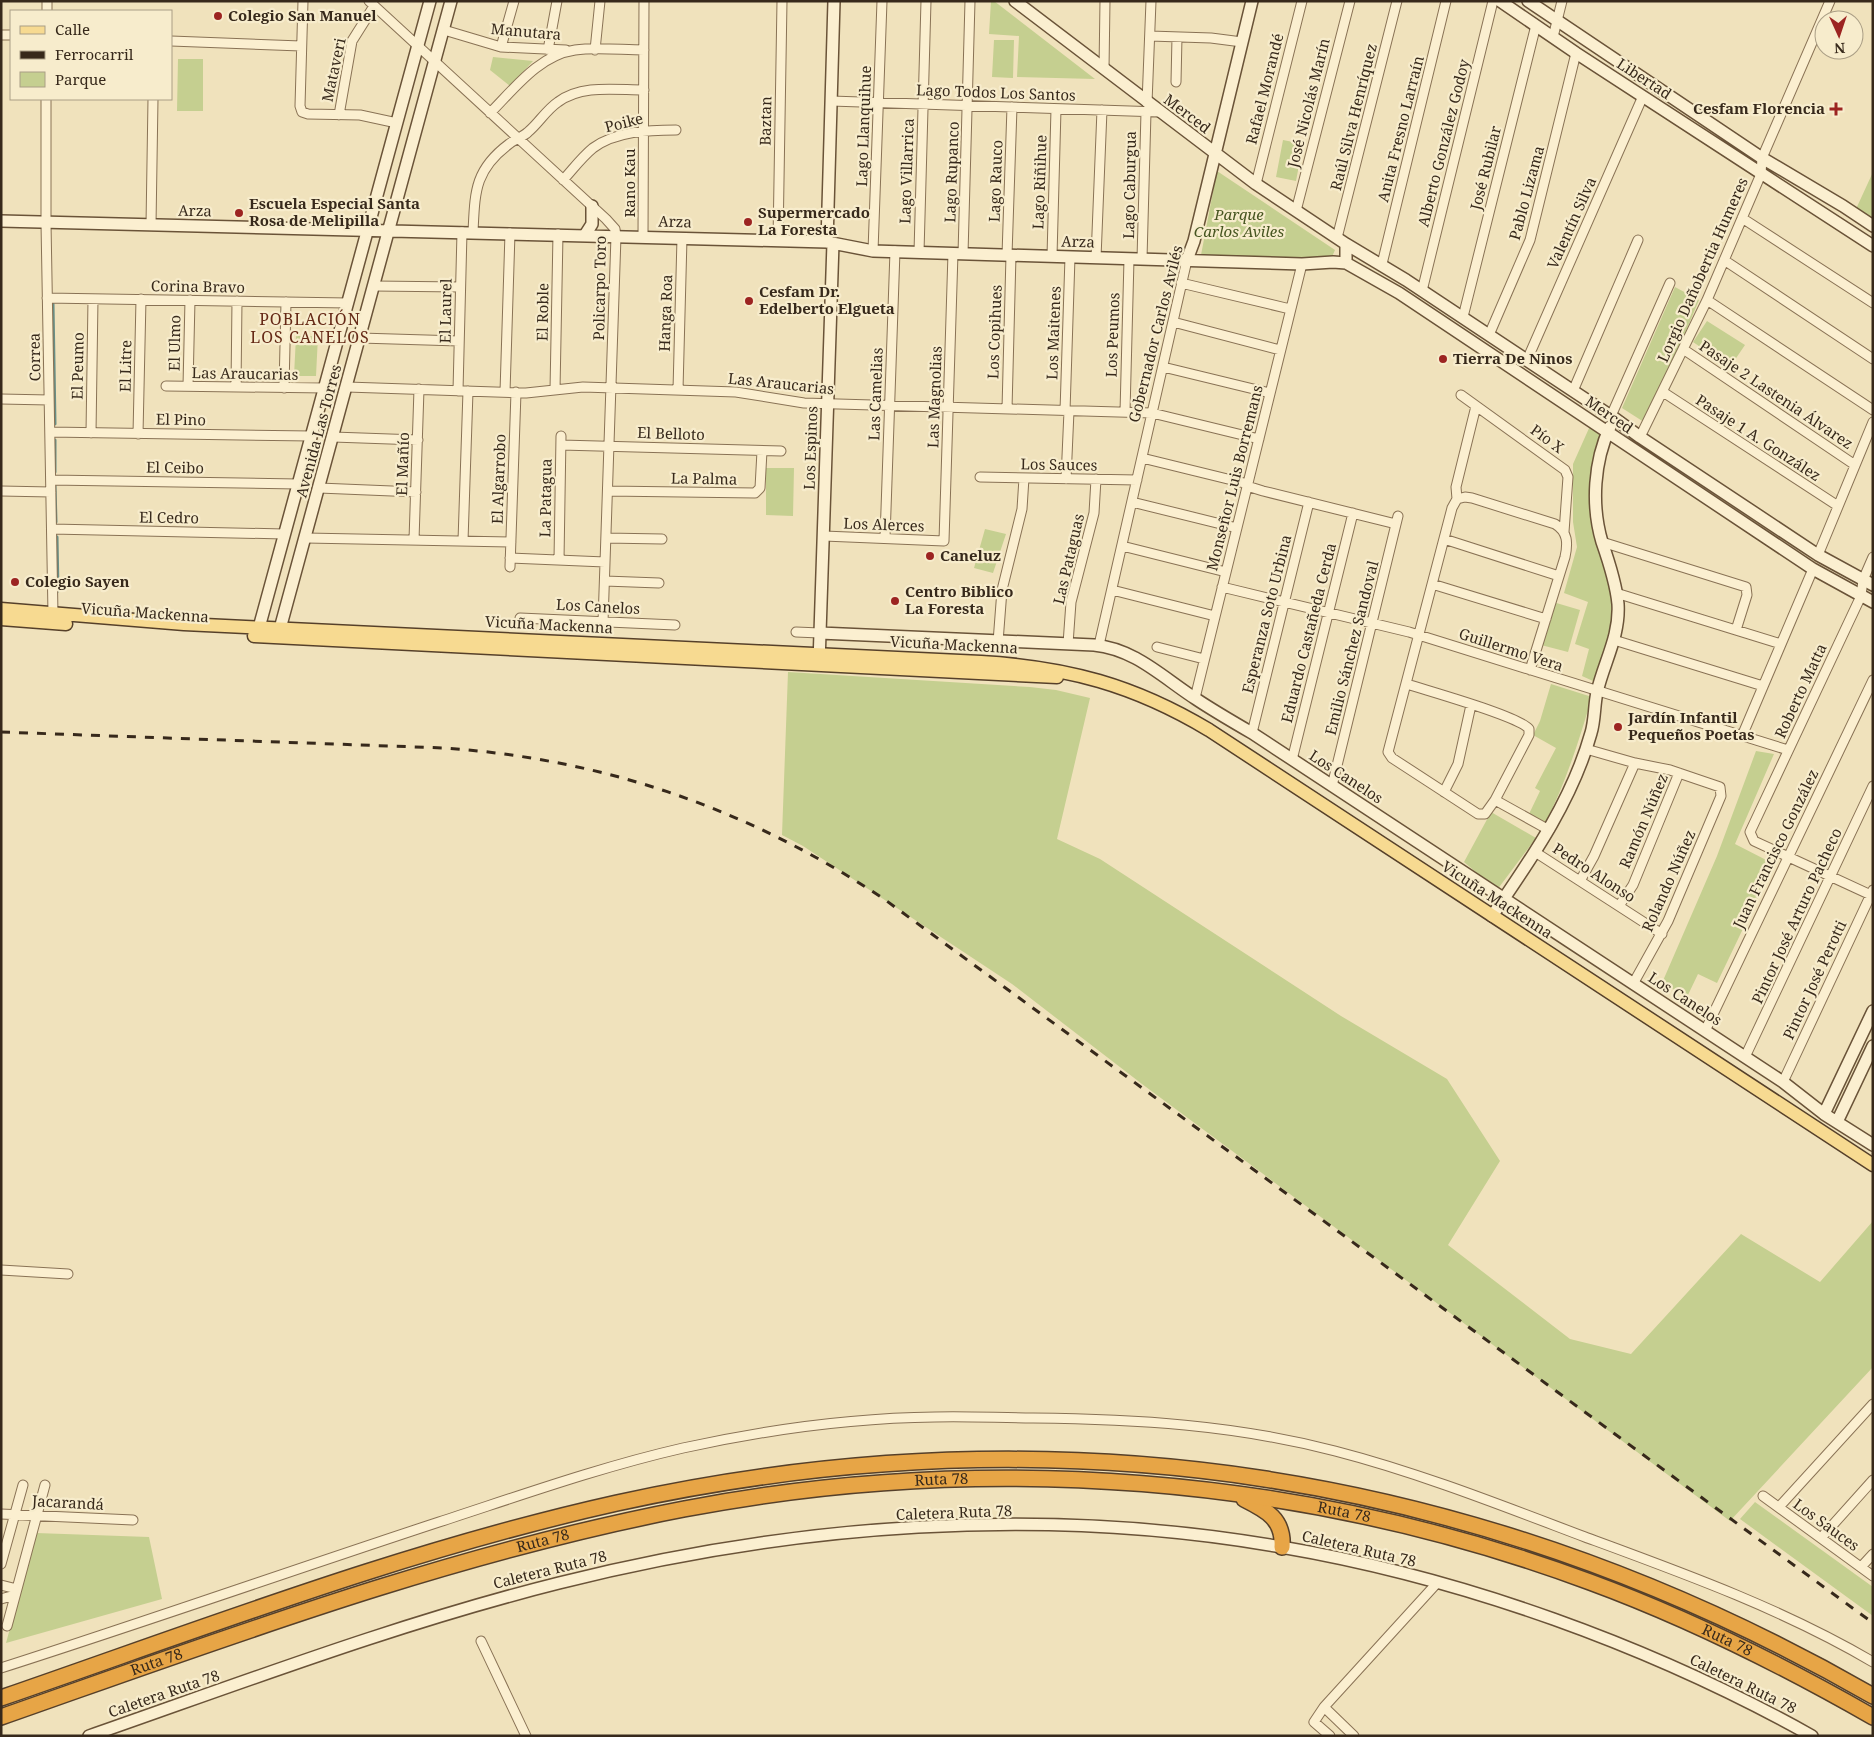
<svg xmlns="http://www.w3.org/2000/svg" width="1874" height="1737" viewBox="0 0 1874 1737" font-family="'Noto Serif',serif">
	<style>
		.green { fill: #c5cf90 }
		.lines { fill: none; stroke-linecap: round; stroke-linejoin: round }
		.stream { stroke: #688f87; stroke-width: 3 }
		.street-casing { stroke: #897255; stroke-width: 11 }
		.secondary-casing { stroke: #6a5338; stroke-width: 14 }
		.primary-casing { stroke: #56402a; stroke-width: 15 }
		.highway-casing { stroke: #56402a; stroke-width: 18 }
		.street { stroke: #fbefd0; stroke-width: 9 }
		.secondary { stroke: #fbefd0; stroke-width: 11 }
		.primary { stroke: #f7da91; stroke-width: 12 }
		.highway { stroke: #e7a546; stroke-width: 15 }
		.rail { stroke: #37291b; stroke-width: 3; stroke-dasharray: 9 9; stroke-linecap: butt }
		.poi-dot { fill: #9c2421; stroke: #f7eccc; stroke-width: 2 }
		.labels { text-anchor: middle; stroke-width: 4.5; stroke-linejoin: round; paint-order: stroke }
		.poi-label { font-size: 15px; font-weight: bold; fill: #37291b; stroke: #f7eccc; text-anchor: start }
		.street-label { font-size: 15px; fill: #37291b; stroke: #f7eccc }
		.park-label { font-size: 15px; font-style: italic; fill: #465520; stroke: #f7eccc }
		.neighbourhood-label { font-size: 16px; letter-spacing: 1px; fill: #662a17; stroke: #f7eccc }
	</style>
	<rect width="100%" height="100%" fill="#f0e2bc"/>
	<path class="green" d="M991,1H994L1095,79L1017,77L1019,36L989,34Z
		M994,40H1014L1013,78L992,77Z
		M493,57L533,61L510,86L490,70Z
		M178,59H203V111H177Z
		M1283,140L1303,144L1296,181L1276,177Z
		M1217,171L1335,250L1331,259L1201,255Z
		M1873,172V220L1856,209Z
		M1675,287L1699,300L1647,424L1622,408Z
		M1707,321L1745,345L1730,367L1693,342Z
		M296,336H318L316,376H294Z
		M1590,426L1601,434L1593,491L1613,587L1614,620L1599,679L1593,681L1582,676L1589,649L1575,644L1588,602L1564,593L1577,547L1573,522V464Z
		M766,468H794L793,516L766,515Z
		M985,529L1006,534L993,573L974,568Z
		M1553,602L1580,610L1568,652L1541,645Z
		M788,672L1030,687L1056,690L1090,698L1057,839L1100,859L1341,1016L1447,1079L1500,1161L1448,1245L1570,1339L1631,1354L1741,1234L1820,1282L1873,1221V1367L1730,1521L1142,1084L1012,984L803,846L782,835Z
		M1551,684L1592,697C1579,740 1566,783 1545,823L1529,814L1540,791L1535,788L1556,748L1533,735L1540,721Z
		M1756,751L1774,754L1735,844L1774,864L1717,983L1698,974L1687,997L1662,983L1717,856Z
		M1491,812L1536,838L1497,890L1464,862Z
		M1755,1502L1873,1587V1616L1740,1519Z
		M36,1533L149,1537L162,1599L6,1643Z"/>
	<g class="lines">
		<path class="stream" d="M53,304L55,424
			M55,440V472
			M55,486L56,522
			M57,537L58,591"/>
		<defs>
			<path id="street" d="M303,1L300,106L302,112L308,114L360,115L397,123
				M369,1L606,219L615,229L616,236L603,622
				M47,11V1
				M444,30L501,47L566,50
				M1,35H11
				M1150,36L1211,38L1242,42
				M1553,37L1562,1
				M171,41L301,46
				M501,47L514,1
				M548,50L557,1
				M595,50L600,1
				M1104,69L1105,1
				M1176,82L1177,37
				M46,99V223L53,614
				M831,101L1160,112
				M1147,103L1151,1
				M490,113C514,89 539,55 575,50C597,47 622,50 644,50
				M339,115L352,41L374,6
				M563,180C573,169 582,157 593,148C616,131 649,130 676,130
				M1256,184L1302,1
				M1296,211L1350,1
				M1742,218L1873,303
				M151,225L153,99
				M473,232C475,193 474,170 509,144C515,139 523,137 528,132C539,123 546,110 558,102C582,84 616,90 644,90
				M643,237L644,1
				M1337,238L1397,1
				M778,240L782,1
				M873,251L882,1
				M919,252L926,1
				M963,254L970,1
				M1007,255L1012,107
				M1052,256L1056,109
				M1096,258L1102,110
				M1142,259L1146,112
				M1724,260L1873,359
				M1382,264L1446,1
				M1181,283L1290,309
				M374,286L460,287
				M1422,291L1493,1
				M47,298L348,303
				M1707,300L1873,410
				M1463,317L1536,25
				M1173,322L1280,350
				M1489,335L1530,240L1576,53
				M360,338L459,341
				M1683,349L1855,465
				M1527,360L1643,96
				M1163,367L1270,393
				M166,386L325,388
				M188,386L190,300
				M236,387L237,301
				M347,387L526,393L583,387L736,392L804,403L1152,413L1259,439
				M284,388L286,302
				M555,390L558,234
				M678,390L682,238
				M458,391L462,232
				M1573,391L1638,240
				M505,392L510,233
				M1663,392L1838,506
				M1461,395L1565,470L1568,477L1564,532
				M1,399L49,400
				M1007,409L1011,255
				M1065,411L1070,257
				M1125,412L1129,259
				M1611,416L1670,283
				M50,432L311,436
				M91,433L93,299
				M138,434L141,299
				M333,437L418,440
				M1640,437L1707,300L1761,174L1762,158L1830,1
				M561,445L781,451
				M1142,458L1244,483L1247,486L1263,491L1396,524
				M980,477L1137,480
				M1066,479L1069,411
				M51,480L298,484
				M319,488L416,492
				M1,491L51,492
				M608,491L755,493L760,488L762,451
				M1457,499L1465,497L1472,498L1555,524C1568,532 1568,543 1565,557L1530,670
				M1457,499L1456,487L1476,406
				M1132,502L1237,528
				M52,529L284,534
				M824,536L944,541L953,253
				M306,538L511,542
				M606,538L662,539
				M885,538L895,251
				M1444,539L1559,576
				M414,540L419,389
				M463,541L468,391
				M1602,542L1746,587L1747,595L1736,630
				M1122,546L1226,572
				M1818,555L1873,422
				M1873,557L1863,580L1861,596L1750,832L1754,841L1873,896
				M510,558L605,562
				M559,560L561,436
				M510,567L516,392
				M605,581L659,583
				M1432,584L1546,619
				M1222,587L1409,632L1788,750
				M1112,590L1215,616
				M1616,593L1781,644
				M520,618L675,625
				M796,632L820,633
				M1614,640L1763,686
				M998,642L1002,590L1022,509L1024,478
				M1068,644L1071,602L1094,513L1096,479
				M1099,645L1187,260
				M1157,647L1204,659
				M1407,684C1428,691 1519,716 1529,729V735L1495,800L1485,814H1478L1392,758L1388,752L1452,508L1457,499
				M1195,698L1302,264
				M1252,733L1309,502
				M1742,736L1813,569
				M1586,749L1635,763L1670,770L1720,787L1721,796L1668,921L1633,984
				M1292,760L1353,513
				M1332,786L1398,516
				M1444,792L1458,764L1471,705
				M1495,800L1549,830
				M1535,852L1662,934
				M1580,881L1594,856L1635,763
				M1619,906L1633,885L1679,773
				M1705,1031L1873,680
				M1745,1057L1873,786
				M1783,1082L1873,890
				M1,1270L68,1274
				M1763,1496L1873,1576
				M1779,1507L1873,1404
				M1,1514L133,1520
				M1821,1538L1873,1480
				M1,1564L23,1485
				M1861,1567L1873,1554
				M1,1585L17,1589
				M1,1599L15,1595
				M7,1626L45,1485
				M481,1641L526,1736
				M1,1668C148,1621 293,1570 439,1522C519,1496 600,1467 683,1448C765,1430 851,1418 935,1417C968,1416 1001,1418 1033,1418C1136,1419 1235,1425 1335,1451C1420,1473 1503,1506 1585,1537C1683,1573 1783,1609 1873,1662
				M1324,1707L1314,1722L1330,1736
				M1354,1736L1324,1707L1437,1583"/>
			<path id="secondary" d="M1015,1L1256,184L1346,244L1406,280L1614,418L1640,437L1818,555L1873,585
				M1500,1L1576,53L1873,246
				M1528,1L1762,158L1843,206L1873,226
				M1,221L827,242L873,251L1302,264L1333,262L1346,263
				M585,235L592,224V206
				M827,242L834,1
				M1346,244V263L1399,293L1813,569L1873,602
				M1187,260L1194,241L1252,1
				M820,633L1094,645C1135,649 1162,677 1196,699C1214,711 1233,722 1252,733L1783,1082L1824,1114L1873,1145
				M257,635L430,1
				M278,636L451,1
				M819,663L833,243
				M1492,916C1531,859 1572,801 1591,733C1595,720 1594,706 1597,692C1604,662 1620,636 1618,604C1616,583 1609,562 1602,542C1591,505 1594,461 1610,427
				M1824,1114L1873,1011
				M1837,1122L1873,1046
				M89,1736C244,1682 399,1623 559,1583C793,1524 1042,1505 1281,1547C1463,1578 1651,1646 1812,1736"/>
			<path id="primary" d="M1,609L184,624L981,662C1067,667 1134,685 1209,730L1873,1165
				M1,619L66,624
				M254,636L1057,677"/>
			<g id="highway">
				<path d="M1244,1499C1266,1510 1284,1519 1282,1547"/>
				<path d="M1,1698C204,1628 406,1550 617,1503C1058,1406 1481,1471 1873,1696"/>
				<path id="s1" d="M1,1717C226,1638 450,1554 684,1509C986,1451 1302,1475 1590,1582C1688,1618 1782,1665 1873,1717"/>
			</g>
		</defs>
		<use href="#street" class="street-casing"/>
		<use href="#secondary" class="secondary-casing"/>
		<use href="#primary" class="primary-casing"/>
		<use href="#highway" class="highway-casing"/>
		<use href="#street" class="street"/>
		<use href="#secondary" class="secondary"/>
		<use href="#primary" class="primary"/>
		<use href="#highway" class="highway"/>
		<path class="rail" d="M1,732L444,748C605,759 749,809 884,899L1873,1623"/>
	</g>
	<g class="poi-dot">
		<circle cx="218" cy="16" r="5"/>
		<path d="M1833.5 101.5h5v5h5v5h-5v5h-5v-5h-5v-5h5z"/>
		<circle cx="239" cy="213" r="5"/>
		<circle cx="748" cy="222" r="5"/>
		<circle cx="749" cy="301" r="5"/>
		<circle cx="1443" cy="359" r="5"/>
		<circle cx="930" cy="556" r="5"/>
		<circle cx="15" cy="582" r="5"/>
		<circle cx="895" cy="601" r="5"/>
		<circle cx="1618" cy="727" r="5"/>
	</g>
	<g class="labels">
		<g class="poi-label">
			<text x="228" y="21">Colegio San Manuel</text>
			<text x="1825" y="114" text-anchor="end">Cesfam Florencia</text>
			<text x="249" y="209">Escuela Especial Santa<tspan x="249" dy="17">Rosa de Melipilla</tspan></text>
			<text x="758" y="218">Supermercado<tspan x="758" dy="17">La Foresta</tspan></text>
			<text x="759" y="297">Cesfam Dr.<tspan x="759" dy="17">Edelberto Elgueta</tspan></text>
			<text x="1453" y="364">Tierra De Ninos</text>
			<text x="940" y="561">Caneluz</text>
			<text x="25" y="587">Colegio Sayen</text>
			<text x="905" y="597">Centro Biblico<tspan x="905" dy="17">La Foresta</tspan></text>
			<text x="1628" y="723">Jardín Infantil<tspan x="1628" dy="17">Pequeños Poetas</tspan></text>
		</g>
		<g class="street-label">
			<text transform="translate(526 32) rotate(5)" y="5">Manutara</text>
			<text transform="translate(334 70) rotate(-78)" y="5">Mataveri</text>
			<text transform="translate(1644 79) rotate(33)" y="5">Libertad</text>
			<text transform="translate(1265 89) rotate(-76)" y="5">Rafael Morandé</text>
			<text transform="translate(996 93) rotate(2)" y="5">Lago Todos Los Santos</text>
			<text transform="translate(1309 103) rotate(-76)" y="5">José Nicolás Marín</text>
			<text transform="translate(1187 114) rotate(37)" y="5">Merced</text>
			<text transform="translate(1354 117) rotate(-76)" y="5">Raúl Silva Henríquez</text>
			<text transform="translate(766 121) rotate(-89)" y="5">Baztan</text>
			<text transform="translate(624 123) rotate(-14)" y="5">Poike</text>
			<text transform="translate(864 126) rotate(-88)" y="5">Lago Llanquihue</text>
			<text transform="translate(1401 129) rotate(-76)" y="5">Anita Fresno Larraín</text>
			<text transform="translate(1444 143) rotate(-76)" y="5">Alberto González Godoy</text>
			<text transform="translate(1486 168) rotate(-76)" y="5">José Rubilar</text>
			<text transform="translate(907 171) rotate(-88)" y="5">Lago Villarrica</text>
			<text transform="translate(952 172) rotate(-88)" y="5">Lago Rupanco</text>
			<text transform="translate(996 181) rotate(-88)" y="5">Lago Rauco</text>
			<text transform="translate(1040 182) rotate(-88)" y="5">Lago Riñihue</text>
			<text transform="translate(630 183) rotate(-90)" y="5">Rano Kau</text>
			<text transform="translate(1130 185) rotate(-89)" y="5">Lago Caburgua</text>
			<text transform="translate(1527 193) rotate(-75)" y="5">Pablo Lizama</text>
			<text transform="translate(195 211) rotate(1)" y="5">Arza</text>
			<text transform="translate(675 222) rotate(2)" y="5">Arza</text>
			<text transform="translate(1572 223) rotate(-66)" y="5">Valentín Silva</text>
			<text transform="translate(1078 242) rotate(2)" y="5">Arza</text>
			<text transform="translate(1703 270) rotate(-66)" y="5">Lorgio Dañobertia Humeres</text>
			<text transform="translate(198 287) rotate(1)" y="5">Corina Bravo</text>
			<text transform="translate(600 288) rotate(-89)" y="5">Policarpo Toro</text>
			<text transform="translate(446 311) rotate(-89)" y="5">El Laurel</text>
			<text transform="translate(543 312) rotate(-89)" y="5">El Roble</text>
			<text transform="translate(666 313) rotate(-88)" y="5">Hanga Roa</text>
			<text transform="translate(995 332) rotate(-88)" y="5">Los Copihues</text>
			<text transform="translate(1054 333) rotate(-88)" y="5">Los Maitenes</text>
			<text transform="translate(1156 334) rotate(-76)" y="5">Gobernador Carlos Avilés</text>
			<text transform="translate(1113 335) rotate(-88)" y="5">Los Peumos</text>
			<text transform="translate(175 343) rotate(-89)" y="5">El Ulmo</text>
			<text transform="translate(35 357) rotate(-91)" y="5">Correa</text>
			<text transform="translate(78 366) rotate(-89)" y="5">El Peumo</text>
			<text transform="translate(126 366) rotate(-89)" y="5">El Litre</text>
			<text transform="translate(245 374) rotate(1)" y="5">Las Araucarias</text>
			<text transform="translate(781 384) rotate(6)" y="5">Las Araucarias</text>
			<text transform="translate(876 394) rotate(-88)" y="5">Las Camelias</text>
			<text transform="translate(1776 395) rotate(34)" y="5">Pasaje 2 Lastenia Álvarez</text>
			<text transform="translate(935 397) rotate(-88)" y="5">Las Magnolias</text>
			<text transform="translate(1609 415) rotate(34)" y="5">Merced</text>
			<text transform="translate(181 420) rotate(1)" y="5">El Pino</text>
			<text transform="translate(319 431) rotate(-75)" y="5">Avenida Las Torres</text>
			<text transform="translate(671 434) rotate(2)" y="5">El Belloto</text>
			<text transform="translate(1758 438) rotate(33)" y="5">Pasaje 1 A. González</text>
			<text transform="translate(1547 439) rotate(36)" y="5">Pío X</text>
			<text transform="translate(811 448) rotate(-88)" y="5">Los Espinos</text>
			<text transform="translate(403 464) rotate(-88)" y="5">El Mañío</text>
			<text transform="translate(1059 465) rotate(1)" y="5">Los Sauces</text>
			<text transform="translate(175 468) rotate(1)" y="5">El Ceibo</text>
			<text transform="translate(1235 478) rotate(-76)" y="5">Monseñor Luis Borremans</text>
			<text transform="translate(499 479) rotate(-88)" y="5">El Algarrobo</text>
			<text transform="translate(704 479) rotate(1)" y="5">La Palma</text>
			<text transform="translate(546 498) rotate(-89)" y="5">La Patagua</text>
			<text transform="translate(169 518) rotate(1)" y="5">El Cedro</text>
			<text transform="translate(884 525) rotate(2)" y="5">Los Alerces</text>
			<text transform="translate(1069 559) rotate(-77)" y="5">Las Pataguas</text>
			<text transform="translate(598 607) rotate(3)" y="5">Los Canelos</text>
			<text transform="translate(145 613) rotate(4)" y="5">Vicuña Mackenna</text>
			<text transform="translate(1267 614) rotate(-76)" y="5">Esperanza Soto Urbina</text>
			<text transform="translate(549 625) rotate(3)" y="5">Vicuña Mackenna</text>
			<text transform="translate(1309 633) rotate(-76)" y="5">Eduardo Castañeda Cerda</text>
			<text transform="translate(954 645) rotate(3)" y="5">Vicuña Mackenna</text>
			<text transform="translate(1352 648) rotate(-76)" y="5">Emilio Sánchez Sandoval</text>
			<text transform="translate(1511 650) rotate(18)" y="5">Guillermo Vera</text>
			<text transform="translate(1801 691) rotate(-65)" y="5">Roberto Matta</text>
			<text transform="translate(1346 777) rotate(33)" y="5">Los Canelos</text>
			<text transform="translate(1644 821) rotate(-67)" y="5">Ramón Núñez</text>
			<text transform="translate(1776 849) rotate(-64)" y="5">Juan Francisco González</text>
			<text transform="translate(1594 873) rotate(33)" y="5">Pedro Alonso</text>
			<text transform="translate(1669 881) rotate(-66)" y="5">Rolando Núñez</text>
			<text transform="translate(1497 900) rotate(33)" y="5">Vicuña Mackenna</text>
			<text transform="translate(1797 916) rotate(-65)" y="5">Pintor José Arturo Pacheco</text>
			<text transform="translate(1815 980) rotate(-65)" y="5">Pintor José Perotti</text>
			<text transform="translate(1685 999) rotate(33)" y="5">Los Canelos</text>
			<text dy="5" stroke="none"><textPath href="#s1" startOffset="974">Ruta 78</textPath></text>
			<text transform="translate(68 1503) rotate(3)" y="5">Jacarandá</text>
			<text dy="5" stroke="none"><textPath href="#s1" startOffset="1379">Ruta 78</textPath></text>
			<text transform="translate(954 1513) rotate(-2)" y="5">Caletera Ruta 78</text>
			<text transform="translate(1826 1525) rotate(36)" y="5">Los Sauces</text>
			<text dy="5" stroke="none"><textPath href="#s1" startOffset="570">Ruta 78</textPath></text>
			<text transform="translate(1359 1549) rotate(13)" y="5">Caletera Ruta 78</text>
			<text transform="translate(550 1570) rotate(-14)" y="5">Caletera Ruta 78</text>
			<text dy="5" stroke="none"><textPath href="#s1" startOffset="1784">Ruta 78</textPath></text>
			<text dy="5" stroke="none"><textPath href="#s1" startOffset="165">Ruta 78</textPath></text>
			<text transform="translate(1743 1684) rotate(26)" y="5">Caletera Ruta 78</text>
			<text transform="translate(164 1694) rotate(-19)" y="5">Caletera Ruta 78</text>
		</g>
		<g class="park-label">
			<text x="1239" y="220">Parque<tspan x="1239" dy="17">Carlos Aviles</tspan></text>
		</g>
		<g class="neighbourhood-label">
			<text x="310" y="325">POBLACIÓN<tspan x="310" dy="18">LOS CANELOS</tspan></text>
		</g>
	</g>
	<rect width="1874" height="1737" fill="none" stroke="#37291b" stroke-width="5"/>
	<rect x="10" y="10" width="162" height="90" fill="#f7eccc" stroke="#aa9e85"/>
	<rect x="20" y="26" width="25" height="8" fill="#f7da91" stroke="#aa9e85"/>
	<text x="55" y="35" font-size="15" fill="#37291b">Calle</text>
	<rect x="20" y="51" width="25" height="8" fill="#37291b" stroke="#aa9e85"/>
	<text x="55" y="60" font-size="15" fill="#37291b">Ferrocarril</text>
	<rect x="20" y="72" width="25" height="15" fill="#c5cf90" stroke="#aa9e85"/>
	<text x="55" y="85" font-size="15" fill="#37291b">Parque</text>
	<g transform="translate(1839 35) rotate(177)"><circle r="24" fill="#f7eccc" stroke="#aa9e85"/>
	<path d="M0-4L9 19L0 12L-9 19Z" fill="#9c2421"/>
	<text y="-8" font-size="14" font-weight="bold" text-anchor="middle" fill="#37291b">N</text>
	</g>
</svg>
